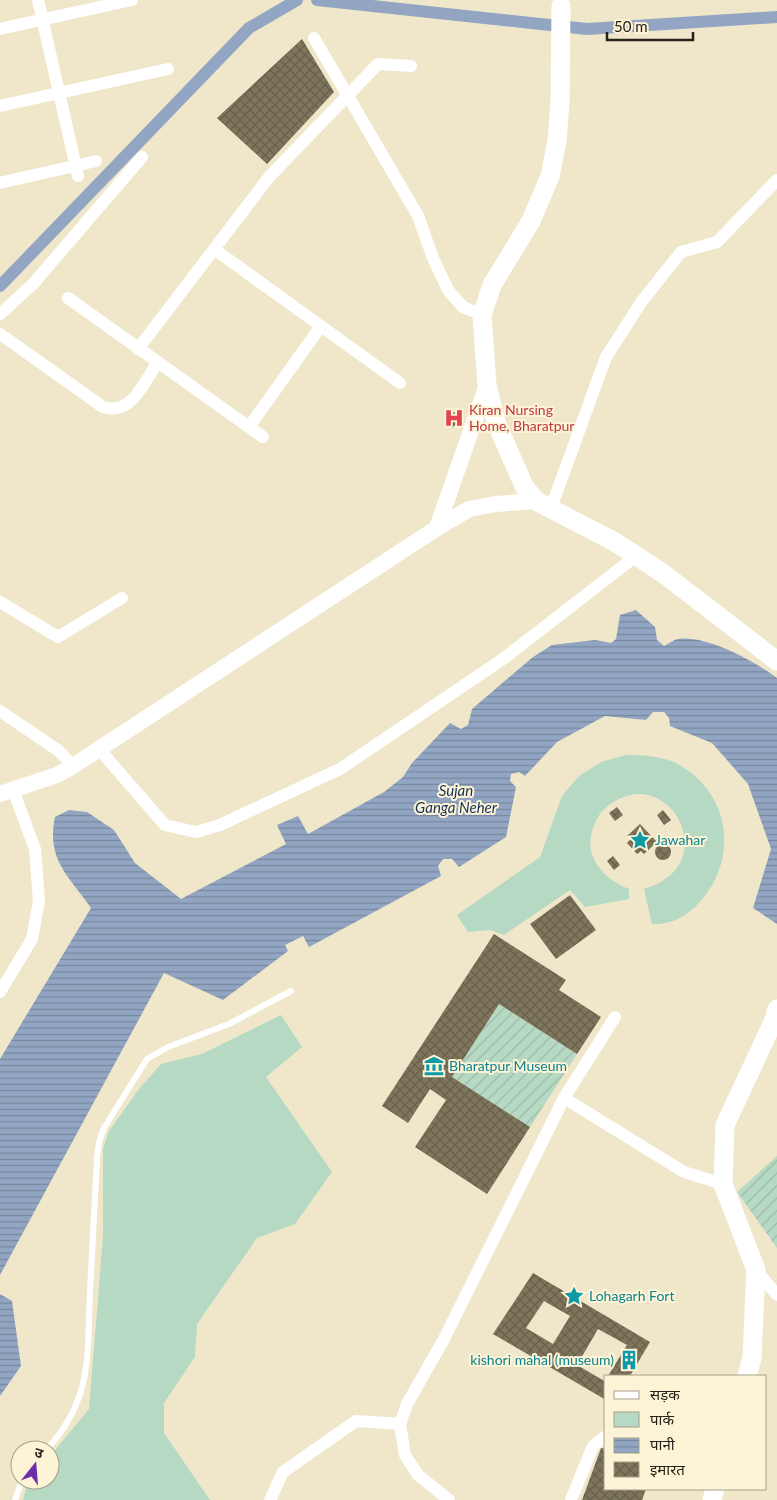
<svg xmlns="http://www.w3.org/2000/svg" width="777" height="1500" viewBox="0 0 777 1500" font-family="Lato,'Noto Sans Devanagari',sans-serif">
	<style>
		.green { fill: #b6d9c4 }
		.garden { fill: url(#garden-furrows) }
		.water { fill: url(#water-rules) }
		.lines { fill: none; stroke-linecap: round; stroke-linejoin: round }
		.canal { stroke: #92a6c3; stroke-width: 12 }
		.building { fill: url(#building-cross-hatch); fill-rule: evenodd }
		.service { stroke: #fff; stroke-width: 6 }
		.minor { stroke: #fff; stroke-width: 12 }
		.tertiary { stroke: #fff; stroke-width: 16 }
		.secondary { stroke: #fff; stroke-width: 19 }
		.labels { text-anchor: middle; stroke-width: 4; stroke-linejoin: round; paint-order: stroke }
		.health-label { font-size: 14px; fill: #be3a42; stroke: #fdf4d7; text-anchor: start }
		.culture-label { font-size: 14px; fill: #0d838f; stroke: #fdf4d7; text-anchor: start }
		.water-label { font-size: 15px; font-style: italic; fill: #17335b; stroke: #fdf4d7 }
	</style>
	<defs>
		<pattern id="garden-furrows" width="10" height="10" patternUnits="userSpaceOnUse" patternTransform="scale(1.25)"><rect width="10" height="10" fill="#b6d9c4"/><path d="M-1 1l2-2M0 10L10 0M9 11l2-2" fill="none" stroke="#9cbaa8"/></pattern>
		<pattern id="water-rules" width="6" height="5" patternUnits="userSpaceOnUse" patternTransform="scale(1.25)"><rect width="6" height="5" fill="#92a6c3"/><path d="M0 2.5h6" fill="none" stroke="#77879d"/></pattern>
		<pattern id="building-cross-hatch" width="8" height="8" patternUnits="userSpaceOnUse" patternTransform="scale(1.25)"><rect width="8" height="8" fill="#7e765c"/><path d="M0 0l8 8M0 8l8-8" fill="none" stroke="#67604b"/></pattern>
	</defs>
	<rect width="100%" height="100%" fill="#f0e7ca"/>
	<path class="green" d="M626,755C644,755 662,756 678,764C733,795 739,863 696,906C684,918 669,925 652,924L644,889C721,866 675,774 621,798C610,803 601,810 596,821C580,851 600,878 629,889V899L585,907L570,890L504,935L490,930L468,932L457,915L540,857L562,796L579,776L601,762Z
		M281,1015L302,1047L266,1077L332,1172L295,1224L257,1238L197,1324L195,1357L164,1403V1433L210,1500H23L26,1488L32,1480H50V1456L89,1409L103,1236V1148L109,1131L139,1089L161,1064L202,1054Z"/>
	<path class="garden" d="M499,1004L577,1054L530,1127L452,1077Z
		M777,1156V1248L737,1192Z"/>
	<path class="water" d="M636,610L655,627L657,640L664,646C668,644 673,640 678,639C707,635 754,661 777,678V924L753,908L771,849L748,784L712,743L670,726L669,718L664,712H653L646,720L605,716L557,742L525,776L519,772L511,774L510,781L516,787L506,837L459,867L452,859H443L438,866L441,876L309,947L303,936L285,945L288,951L223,1000L164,973L0,1275V1059L91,908C69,876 46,860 55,817L69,810L87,812L114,830L135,863L181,899L286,844L277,825L298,816L308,834L384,792L403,777L412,763L450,723L461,729L468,725L472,709L533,657L552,645L595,640L611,643L616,639L620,615Z
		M0,1294L12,1301L21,1366L0,1396Z"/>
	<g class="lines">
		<path class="canal" d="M317,0L587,29L777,17
			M0,286L249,28L297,0"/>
	</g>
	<path class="building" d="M302,39L334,92L267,164L217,118Z
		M454,412L461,419L452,428L445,421Z
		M617,807L623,815L615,821L609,813Z
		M663,810L671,820L664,825L657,815Z
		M640,824L657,842L644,854L641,851L637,854L627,843L631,839L627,836Z
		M655 852a8 8 0 1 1 16 0a8 8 0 1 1-16 0Z
		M613,856L620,865L614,870L607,861Z
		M570,895L596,930L556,959L530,924Z
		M494,934L566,980L559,990L601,1017L577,1054L499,1004L452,1077L530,1127L487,1194L415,1147L446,1100L430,1089L408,1123L382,1106Z
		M533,1273L650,1342L630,1376H608L627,1345L598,1329L577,1365L606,1382V1400L493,1334ZM544,1301L570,1316L553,1344L526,1328Z
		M601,1448L606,1449V1489H646L642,1500H582Z"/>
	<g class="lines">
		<path class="service" d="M46,1450C93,1400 87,1356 90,1292C92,1248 95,1203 97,1158L99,1142L104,1128L147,1059L168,1047L229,1024L291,991
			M15,1500L22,1480"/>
		<path class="minor" d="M38,0L78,176
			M0,29L132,0
			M314,38L418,216L433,258L448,290L463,307L482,315
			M0,106L168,69
			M0,183L96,161
			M214,249L400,383
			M68,298L263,437
			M0,314L33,284L142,157
			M0,334L103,407C131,416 144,383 157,363
			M138,349L269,177L378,64L411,66
			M249,427L321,326
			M551,508L606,357L642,301L681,252L717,242L777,180
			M0,602L58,637L122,598
			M0,711L59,751L73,766
			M99,749L165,825L196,832L220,825L340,769L503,659L636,556
			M0,992L32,939L39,901L35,849L13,790
			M564,1098L684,1172L723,1184
			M756,1270L777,1295
			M270,1500L283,1472L356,1421L400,1424
			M449,1500L418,1475L405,1455L400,1424L407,1404L444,1339L564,1098L615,1017
			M571,1500L593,1446L606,1436"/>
		<path class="tertiary" d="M437,528L469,509L496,504L536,501
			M0,794L57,775L73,766L437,528L487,385"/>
		<path class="secondary" d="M561,6L560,102L557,141L550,176L531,221L492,285L482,315L487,385L496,422L524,486L536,501L615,542L664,574L777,661
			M747,1376L752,1358L756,1270L723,1184L725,1125L774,1020L777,1009
			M712,1500L715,1489"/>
	</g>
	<defs>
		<symbol id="hospital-bare" viewBox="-9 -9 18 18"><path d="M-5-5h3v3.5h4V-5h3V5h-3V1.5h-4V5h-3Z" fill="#e0444e" stroke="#fdf4d7" stroke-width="2.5" paint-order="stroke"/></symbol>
		<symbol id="sight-bare" viewBox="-9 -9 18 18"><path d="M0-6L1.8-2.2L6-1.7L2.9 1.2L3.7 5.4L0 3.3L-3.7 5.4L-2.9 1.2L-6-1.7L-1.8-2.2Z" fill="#0f9aa8" stroke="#fdf4d7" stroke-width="2.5" paint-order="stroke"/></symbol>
		<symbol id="museum-bare" viewBox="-9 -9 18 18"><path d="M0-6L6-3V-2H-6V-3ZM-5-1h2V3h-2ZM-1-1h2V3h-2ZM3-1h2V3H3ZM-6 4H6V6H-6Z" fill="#0f9aa8" stroke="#fdf4d7" stroke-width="2.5" paint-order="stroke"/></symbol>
		<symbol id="building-bare" viewBox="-9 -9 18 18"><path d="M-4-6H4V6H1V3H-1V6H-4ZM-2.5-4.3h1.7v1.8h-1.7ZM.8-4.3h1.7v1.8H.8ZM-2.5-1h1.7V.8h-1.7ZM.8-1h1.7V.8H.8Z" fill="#0f9aa8" stroke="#fdf4d7" stroke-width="2.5" paint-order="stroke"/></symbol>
	</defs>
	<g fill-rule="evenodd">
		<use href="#hospital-bare" x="440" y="404" width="28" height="28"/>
		<use href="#sight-bare" x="626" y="826" width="28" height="28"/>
		<use href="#museum-bare" x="420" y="1052" width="28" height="28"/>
		<use href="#sight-bare" x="560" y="1282" width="28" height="28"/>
		<use href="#building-bare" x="615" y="1346" width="28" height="28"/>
	</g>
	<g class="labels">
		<g class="health-label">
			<text x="469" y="415">Kiran Nursing<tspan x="469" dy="16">Home, Bharatpur</tspan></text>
		</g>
		<g class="culture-label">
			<text x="655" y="845">Jawahar</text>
			<text x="449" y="1071">Bharatpur Museum</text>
			<text x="589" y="1301">Lohagarh Fort</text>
			<text x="614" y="1365" text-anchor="end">kishori mahal (museum)</text>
		</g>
		<g class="water-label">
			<text x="456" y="796">Sujan<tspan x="456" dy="17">Ganga Neher</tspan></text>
		</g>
	</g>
	<rect x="604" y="1375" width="162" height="115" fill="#fdf4d7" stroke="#a7a08a"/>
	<rect x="614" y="1391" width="25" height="8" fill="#ffffff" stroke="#a7a08a"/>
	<text x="650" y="1400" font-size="15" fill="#252217">सड़क</text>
	<rect x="614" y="1412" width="25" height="15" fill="#b6d9c4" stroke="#a7a08a"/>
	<text x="650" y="1425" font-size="15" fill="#252217">पार्क</text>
	<rect x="614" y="1438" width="25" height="15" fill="url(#water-rules)" stroke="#a7a08a"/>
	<text x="650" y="1450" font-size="15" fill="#252217">पानी</text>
	<rect x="614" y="1462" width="25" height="15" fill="url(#building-cross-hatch)" stroke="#a7a08a"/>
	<text x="650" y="1475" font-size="15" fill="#252217">इमारत</text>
	<g transform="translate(35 1465) rotate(17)"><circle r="24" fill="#fdf4d7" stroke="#a7a08a"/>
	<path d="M0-4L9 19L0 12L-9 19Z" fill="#6b30a7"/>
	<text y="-8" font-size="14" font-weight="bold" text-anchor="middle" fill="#252217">उ</text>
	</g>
	<path d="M607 32v8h86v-8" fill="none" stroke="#252217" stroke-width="2.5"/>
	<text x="614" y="32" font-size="15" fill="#252217" stroke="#fdf4d7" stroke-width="4" paint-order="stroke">50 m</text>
</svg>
